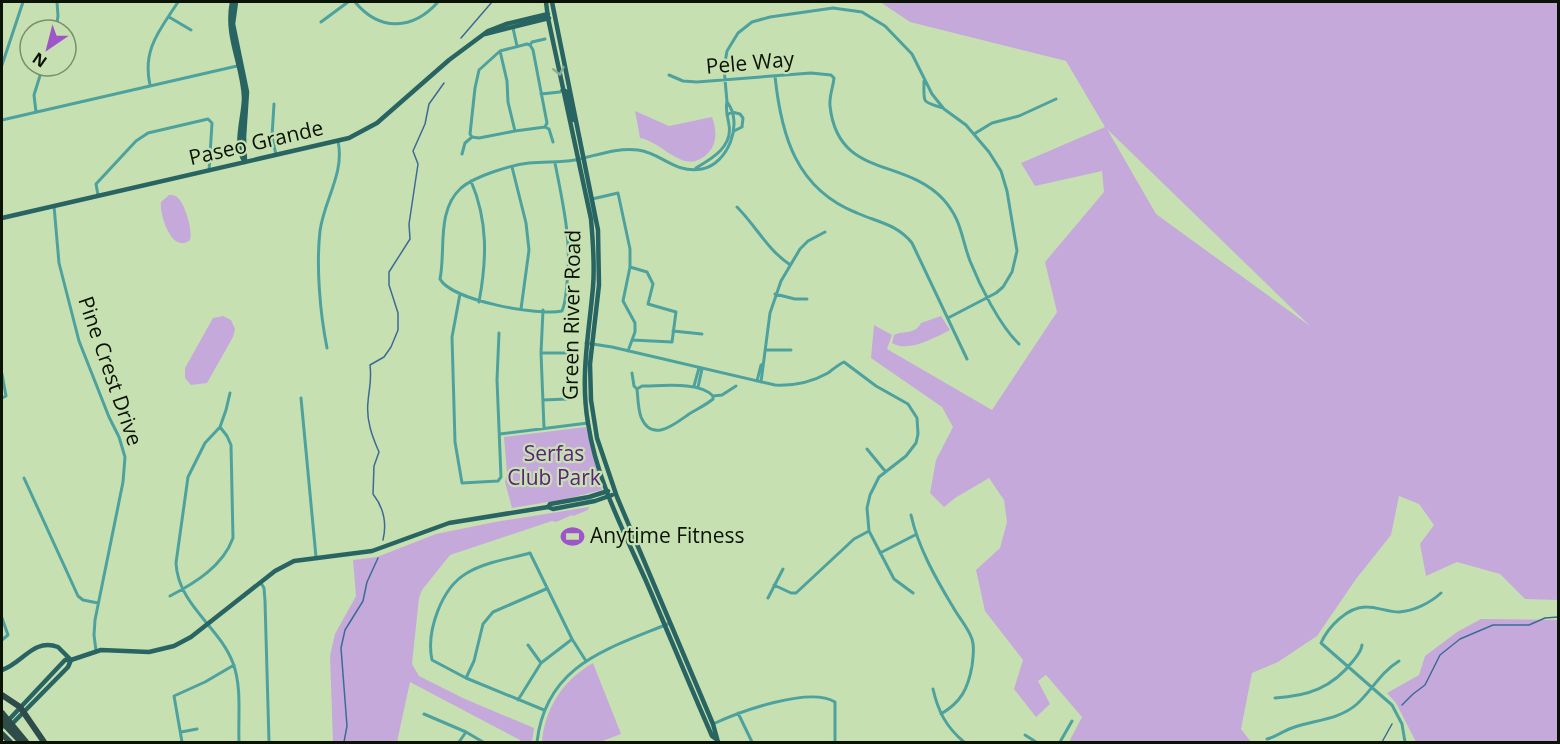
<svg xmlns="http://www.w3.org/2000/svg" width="1560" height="744" viewBox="0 0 1560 744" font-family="'Open Sans',sans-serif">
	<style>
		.green { fill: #c6a9db; fill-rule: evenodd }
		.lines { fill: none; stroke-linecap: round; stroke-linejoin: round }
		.stream { stroke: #3c6b96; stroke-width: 1.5 }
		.minor { stroke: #4ea29e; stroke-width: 3 }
		.major { stroke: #286462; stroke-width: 4.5 }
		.highway { stroke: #2e4c4a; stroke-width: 6 }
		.oneway { stroke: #87ae92 }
		.labels { text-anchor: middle; stroke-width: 4.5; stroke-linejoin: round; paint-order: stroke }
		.street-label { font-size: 21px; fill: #0a1304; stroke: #c7e0b2 }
		.park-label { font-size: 21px; fill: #5d207c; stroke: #c7e0b2 }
		.poi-label { font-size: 21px; fill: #0a1304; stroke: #c7e0b2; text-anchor: start }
	</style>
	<rect width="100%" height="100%" fill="#c7e0b2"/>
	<path class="green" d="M880,2H1558V600L1525,599L1500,574L1457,562L1426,576L1420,544L1434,525L1419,504L1399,496L1391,535L1356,579L1317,636L1278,662L1252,673L1241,729L1251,742H1069L1082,717L1046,675L1038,681L1050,704L1036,717L1014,689L1023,660L985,611L976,570L1000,548L1007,522L1004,500L989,478L955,498L944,507L930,493L936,460L953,427L942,407L871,358L874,325L892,335L887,349L992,410L1057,312L1045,262L1104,192L1102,171L1035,186L1021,163L1105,127L1066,61L910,22ZM1107,129L1310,326L1156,214Z
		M635,111L669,126L712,117C716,128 718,142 709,152C685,178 665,143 640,138Z
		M169,195C173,195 175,195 178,198C185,204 193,231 190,240C172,255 159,214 161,202Z
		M223,316L231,320L235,329L233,337L207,383L191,385L185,378V368L213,318Z
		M941,316L950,330C934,338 908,353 892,343L894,335C904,330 915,335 921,323Z
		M586,427L602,490L566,499L512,508L505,482L507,473L504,437Z
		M589,507L588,510L573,516L572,515L556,522L552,521L450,555L422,590L419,598L412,664L419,676L465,699L534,728L532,742H521L520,740L410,682L397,742H333L330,656L335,634L356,596L353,560L377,557L436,534L495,522Z
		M1481,619L1558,620V742H1416L1396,703L1387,693L1419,675L1425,656L1457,632Z
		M593,663L621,734L600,742H542C545,708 563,680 593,663Z"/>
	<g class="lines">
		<path class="stream" d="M461,38L492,2
			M383,540C387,523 384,508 373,494L374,466L379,452C372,436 366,420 368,402C369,387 372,382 370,365L384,357L391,347L398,330V313L389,285V272L410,239L409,224L418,164L413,151L425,124L429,104L444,83
			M1402,705L1413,694L1425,685L1440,655L1460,639L1493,625H1529L1545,618L1558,617
			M344,742L347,726L341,648L345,630L363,601L367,582L378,558
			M1382,742L1392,724"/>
		<path class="minor" d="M355,2C380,32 413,30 438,2
			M169,17L191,30
			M321,22L348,2
			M513,28L517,46
			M56,30L58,16L57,2
			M545,39L532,42L530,45L527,44L500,51L479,70L475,88L470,134L472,137L479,138L515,131L545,127
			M530,45L533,50L547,123L545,127
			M500,51L507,81L508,102L515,131
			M2,65L23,2
			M669,75L683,81L697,82L811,73L831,75L834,78C833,88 829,96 830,106C838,179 904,157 943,199C962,220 961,237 970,261C980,286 1000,326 1019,344
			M775,76C781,135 796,189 857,213C877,222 897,224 912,243L967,359
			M924,81C924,104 921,101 943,108
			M150,85C142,49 160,30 178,2
			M541,94L560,92L562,90
			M274,104L272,136L276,155
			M36,112L34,95L43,66
			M727,115L732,112L740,114L743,118L742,127L734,131
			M2,120L237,66
			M545,127L549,129L553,142
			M974,134L992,123L1019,116L1056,99
			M462,154L465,143L472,137
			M555,163C563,204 572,242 567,283C566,293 566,302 562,311C539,316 452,301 440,279C446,250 436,211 461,188C475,176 511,165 529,163C545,161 559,163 575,160C595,156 617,147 638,150C662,153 674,174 702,169C728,164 744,123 727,102
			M512,167L526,223L529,250L521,309
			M696,168C711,159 733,147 729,125C728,118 725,109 727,102L724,68L727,51L738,33L752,22L770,17L833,8L862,12L885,26L912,54L932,94L944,109L966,125L989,152L1001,171L1007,191L1017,251L1012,272L1003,287L996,293L948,318
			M471,181C488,221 487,259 479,302
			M98,195L96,184L136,141L148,133L208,119L212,123L209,171
			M592,199L618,193L630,249V267L623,301L635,323V332L628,351
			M54,206L59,263L79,341L109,417L119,437L125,457L123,482L95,620L94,635L96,651
			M737,207C756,226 767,249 789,264
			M630,267L647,272L653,284L648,304L676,312L672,342L632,340
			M460,294L452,337L455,442L462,483L498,481L501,477L497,380L499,333
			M775,294L795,299H807
			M543,310L541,353L544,428
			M673,331L702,334
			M586,343L612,347L775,385C794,386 812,382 828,373C833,369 838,365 844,362L876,386L908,404L917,418L918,434L916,443L906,456L879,477L870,495L867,508L869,531L894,579L913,593
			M327,348C320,313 316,266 320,231C324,200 345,173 338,141
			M766,350H791
			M541,353H570
			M632,373L634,386L637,389C638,398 638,409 641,417C652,444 676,423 689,414C697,409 706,405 713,399V396L722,395L736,386
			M2,374L6,396L2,398
			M757,381L761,365L763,364
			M761,382L770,313L781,281L800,249L808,241L825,232
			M694,386L699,368
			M698,387L702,369
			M637,389L642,386C661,386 700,381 713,396
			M230,393L226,410L220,427L205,443L188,477L176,563C178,605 219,626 233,663C242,687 238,717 239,742
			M301,398L316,557
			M543,400L567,399
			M500,434L588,423
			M867,449L885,471
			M24,478L78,596L83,600L98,603
			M911,515C918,547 936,579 953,607C959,618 968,627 972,639C975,648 973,657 972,666C968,689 961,702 941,714
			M880,553L915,535
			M261,583L264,588L265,601L269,742
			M774,585L791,593H796L854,539L869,531
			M170,596C195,583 223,566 233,538L231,445L227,436L220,427
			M768,598L783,569
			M2,618L8,635L2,640
			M528,645L541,663
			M466,678L474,661L483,624L493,612L546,589
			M933,689C938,711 946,727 964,742
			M1275,698C1308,696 1332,688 1353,661C1357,656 1361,652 1362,645
			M518,700L541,663L571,640
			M544,710L466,678L432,660C426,632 441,588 467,573C485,562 509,559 530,553L572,639L586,661
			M738,713L752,742
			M424,714L466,732L483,742
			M713,724C739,712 809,686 835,702V742
			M181,732L197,729
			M1025,735L1036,742
			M1267,739C1276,737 1283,731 1292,728C1314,720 1339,720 1357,704C1372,690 1381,672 1399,661
			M182,742L174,696L205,682L234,665
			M459,742L466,732
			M537,742C546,664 608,649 670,623
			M1060,742L1072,721
			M1405,742L1402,724L1392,705L1321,643C1328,627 1348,606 1367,607C1377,607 1388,612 1399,612C1414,611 1430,603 1441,593"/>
		<path class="major" d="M232,2C225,38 243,64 244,98C244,117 233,146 245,162
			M236,2L233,24L247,92L244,137L245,162
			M546,2L548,18L591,219C593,242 595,264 593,287C589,333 580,377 588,423C596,478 623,530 646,581C668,632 689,684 712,736L716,739
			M552,2L598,230L599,285L590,364L591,400L597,438L617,497L713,724L718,742
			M485,34L549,18
			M563,90L567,92L574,120
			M2,218L349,138L377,123L449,60L488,31L506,24L548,14
			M548,507L553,509L595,501L612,495
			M2,670C23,663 33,638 58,647L71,660
			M10,726L68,667L71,660
			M2,727L65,660H71L101,650L149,652L174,646L191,637L275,571L294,561L372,551L449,523L548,507L550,504L589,497L608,491"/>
		<path class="highway" d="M2,695L20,707L44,742
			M2,713L26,742
			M2,722L21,742
			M2,734L10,742"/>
	</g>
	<defs><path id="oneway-chevron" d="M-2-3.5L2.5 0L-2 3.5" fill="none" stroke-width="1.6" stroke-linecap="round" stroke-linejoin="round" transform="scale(1.5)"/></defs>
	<use class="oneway" href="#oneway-chevron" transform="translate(559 71) rotate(78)"/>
	<defs>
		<symbol id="stadium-bare" viewBox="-9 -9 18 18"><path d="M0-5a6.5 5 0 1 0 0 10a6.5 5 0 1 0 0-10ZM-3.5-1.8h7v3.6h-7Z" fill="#9e55c9" stroke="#c7e0b2" stroke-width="2.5" paint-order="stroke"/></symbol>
	</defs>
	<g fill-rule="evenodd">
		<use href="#stadium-bare" x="556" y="520" width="33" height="33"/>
	</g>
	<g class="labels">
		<g class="street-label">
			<text transform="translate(750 63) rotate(-5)" y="7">Pele Way</text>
			<text transform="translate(256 143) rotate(-13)" y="7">Paseo Grande</text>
			<text transform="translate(572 315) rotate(-89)" y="7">Green River Road</text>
			<text transform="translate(110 371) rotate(71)" y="7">Pine Crest Drive</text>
		</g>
		<g class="park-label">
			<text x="554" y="461">Serfas<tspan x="554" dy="24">Club Park</tspan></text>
		</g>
		<g class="poi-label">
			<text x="590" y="543">Anytime Fitness</text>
		</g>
	</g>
	<rect width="1560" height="744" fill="none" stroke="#0a1304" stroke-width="6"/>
	<g transform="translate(48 48) rotate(215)"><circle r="28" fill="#c7e0b2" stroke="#7b8e6c" stroke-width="1.5"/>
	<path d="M0-4.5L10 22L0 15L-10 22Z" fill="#9e55c9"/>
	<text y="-9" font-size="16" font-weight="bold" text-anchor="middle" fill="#0a1304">N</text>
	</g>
</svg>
